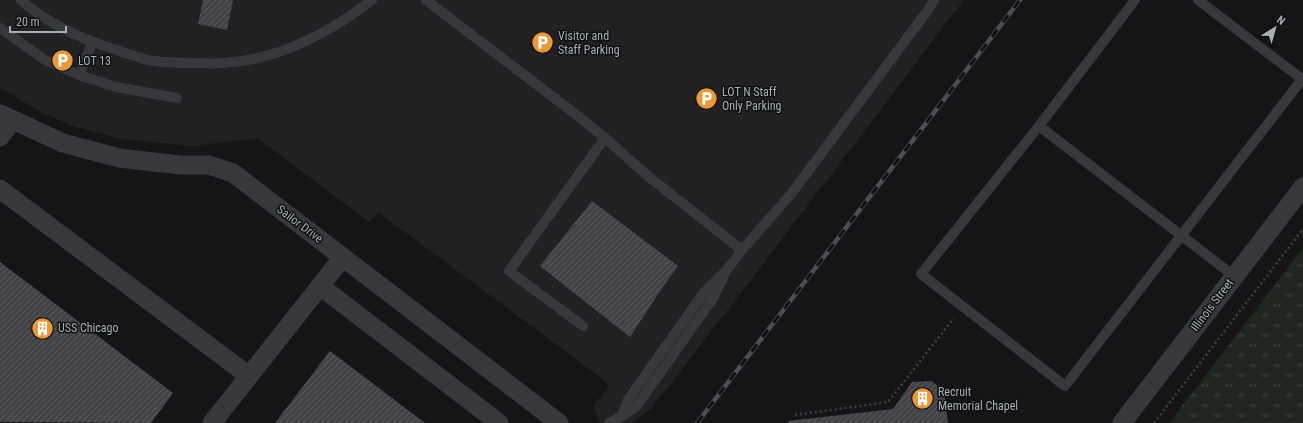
<svg xmlns="http://www.w3.org/2000/svg" width="1303" height="423" viewBox="0 0 1303 423" font-family="'Roboto Condensed',sans-serif">
	<style>
		.built { fill: #212123 }
		.grass { fill: url(#grass-tufts) }
		.building { fill: url(#building-hatch) }
		.lines { fill: none; stroke-linecap: round; stroke-linejoin: round }
		.path { stroke: #3c3f42; stroke-width: 2.5; stroke-dasharray: 2 3; stroke-linecap: butt }
		.lane { stroke: #36383b; stroke-width: 10 }
		.street { stroke: #36383b; stroke-width: 19 }
		.rail-casing { stroke: #4b4e52; stroke-width: 4.5 }
		.rail { stroke: #101012; stroke-width: 3; stroke-dasharray: 9; stroke-linecap: butt }
		.labels { text-anchor: middle; stroke-width: 3; stroke-linejoin: round; paint-order: stroke }
		.poi-label { font-size: 12px; fill: #a7aeb6; stroke: #101012; text-anchor: start }
		.street-label { font-size: 12px; fill: #a7aeb6; stroke: #101012 }
	</style>
	<defs>
		<pattern id="grass-tufts" width="24" height="20" patternUnits="userSpaceOnUse"><rect width="24" height="20" fill="#1f261f"/><path d="M3 7l-1-3M5 7V3M7 7l1-3M15 17l-1-3M17 17v-4M19 17l1-3" fill="none" stroke="#3d433d"/></pattern>
		<pattern id="building-hatch" width="6" height="6" patternUnits="userSpaceOnUse"><rect width="6" height="6" fill="#414347"/><path d="M-1 1l2-2M0 6l6-6M5 7l2-2" fill="none" stroke="#5a5c5f"/></pattern>
	</defs>
	<rect width="100%" height="100%" fill="#151517"/>
	<path class="built" d="M0,0H964L767,259L651,409L631,423H600L593,406L609,386L597,375L378,212L369,222L258,138L192,146L122,139L76,127L40,112L0,87Z"/>
	<path class="grass" d="M1303,248V423H1169Z"/>
	<path class="building" d="M203,0H233L227,30L198,24Z
		M592,201L678,266L662,288L630,337L540,266Z
		M0,262L173,393L151,423L0,422Z
		M330,351L425,423H275Z
		M931,381L944,390L948,423H789L788,421L893,409L912,382Z"/>
	<g class="lines">
		<path class="path" d="M795,415L888,402L954,318
			M1154,423L1303,229"/>
		<path class="lane" d="M21,0C44,21 81,39 111,48C123,52 136,57 148,60C164,63 180,63 196,63C205,63 215,64 224,63C278,60 329,33 372,0
			M426,0L574,113L605,138L649,177L742,250
			M1135,0L1039,126L921,274L1065,386L1303,78
			M1198,0L1302,79
			M0,28L45,60L79,75L92,43
			M79,75L116,87L177,98
			M1039,126L1234,276
			M583,326L509,271L605,138
			M622,416L628,400L705,291L726,271L742,250L791,194L928,10L934,0
			M609,423L622,416L636,407L713,298L724,276"/>
		<path class="street" d="M0,114L63,143L119,158L180,165H209L233,173L559,423
			M0,137L13,120
			M0,189L249,376
			M320,286L499,423
			M212,423L343,257
			M1122,423L1303,187"/>
		<defs>
			<path id="rail" d="M697,423L1020,0"/>
		</defs>
		<use href="#rail" class="rail-casing"/>
		<use href="#rail" class="rail"/>
	</g>
	<defs>
		<symbol id="parking-disc" viewBox="-11 -11 22 22"><circle r="9.5" fill="#eb9838" stroke="#101012"/><path d="M-3.5-5.5H1a3.5 3.5 0 0 1 0 7H-1V5.5H-3.5ZM-1-3.4V-.6H.8a1.4 1.4 0 0 0 0-2.8Z" fill="#fff"/></symbol>
		<symbol id="building-disc" viewBox="-11 -11 22 22"><circle r="9.5" fill="#eb9838" stroke="#101012"/><path d="M-4-6H4V6H1V3H-1V6H-4ZM-2.5-4.3h1.7v1.8h-1.7ZM.8-4.3h1.7v1.8H.8ZM-2.5-1h1.7V.8h-1.7ZM.8-1h1.7V.8H.8Z" fill="#fff"/></symbol>
	</defs>
	<g fill-rule="evenodd">
		<use href="#parking-disc" x="530" y="30" width="25" height="25"/>
		<use href="#parking-disc" x="50" y="48" width="25" height="25"/>
		<use href="#parking-disc" x="694" y="86" width="25" height="25"/>
		<use href="#building-disc" x="30" y="316" width="25" height="25"/>
		<use href="#building-disc" x="910" y="386" width="25" height="25"/>
	</g>
	<g class="labels">
		<g class="poi-label">
			<text x="558" y="40">Visitor and<tspan x="558" dy="14">Staff Parking</tspan></text>
			<text x="78" y="65">LOT 13</text>
			<text x="722" y="96">LOT N Staff<tspan x="722" dy="14">Only Parking</tspan></text>
			<text x="58" y="332">USS Chicago</text>
			<text x="938" y="396">Recruit<tspan x="938" dy="14">Memorial Chapel</tspan></text>
		</g>
		<g class="street-label">
			<text transform="translate(300 224) rotate(37)" y="4">Sailor Drive</text>
			<text transform="translate(1212 305) rotate(-53)" y="4">Illinois Street</text>
		</g>
	</g>
	<g transform="translate(1275 28) rotate(37)" stroke="#101012" stroke-width="3" paint-order="stroke">
	<path d="M0-3L7 15L0 10L-7 15Z" fill="#a7aeb6"/>
	<text y="-6" font-size="11" font-weight="bold" text-anchor="middle" fill="#a7aeb6">N</text>
	</g>
	<path d="M10 26v6h56v-6" fill="none" stroke="#a7aeb6" stroke-width="2"/>
	<text x="16" y="26" font-size="12" fill="#a7aeb6" stroke="#101012" stroke-width="3" paint-order="stroke">20 m</text>
</svg>
